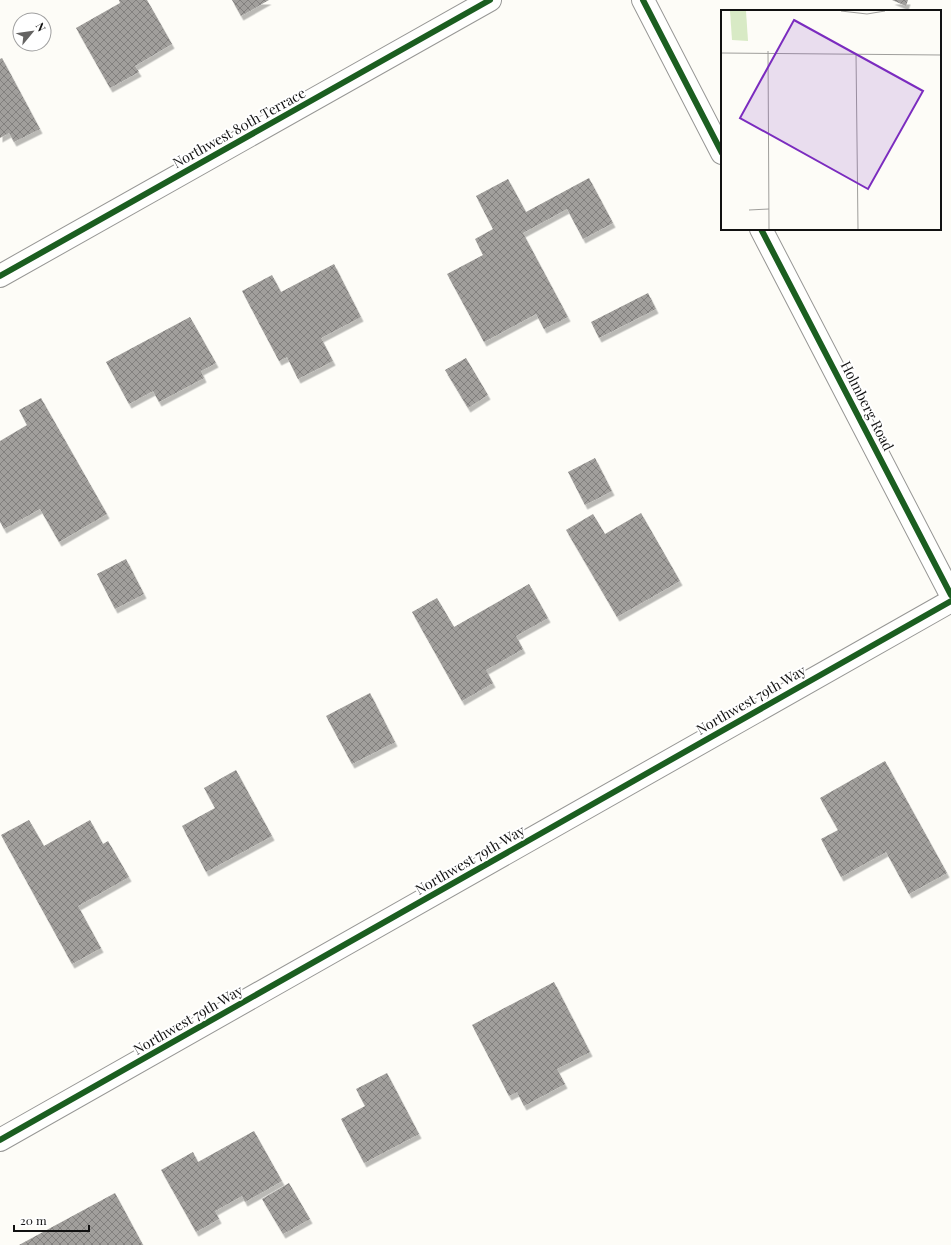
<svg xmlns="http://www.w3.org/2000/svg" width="951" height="1245" viewBox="0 0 951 1245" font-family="'Playfair Display',serif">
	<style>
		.building { fill: url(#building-cross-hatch); filter: url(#shadow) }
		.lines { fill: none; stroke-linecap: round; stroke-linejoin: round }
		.minor-casing { stroke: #979795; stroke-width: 24 }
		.tertiary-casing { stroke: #979795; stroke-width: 24 }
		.minor { stroke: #fffffe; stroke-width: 22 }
		.tertiary { stroke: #fffffe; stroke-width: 22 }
		.cycleway-casing { stroke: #fff; stroke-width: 8 }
		.cycleway { stroke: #1b5e20; stroke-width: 6 }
		.labels { text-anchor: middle; stroke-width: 4; stroke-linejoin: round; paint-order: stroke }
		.street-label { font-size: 14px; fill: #111; stroke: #fff }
		.inset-road { fill: none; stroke: #9f9e9b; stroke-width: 1 }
		.view { fill: #7b2cbf; fill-opacity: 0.15; stroke: #7b2cbf; stroke-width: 2 }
		.inset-edge { fill: none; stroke: #111; stroke-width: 2 }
	</style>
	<defs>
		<pattern id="building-cross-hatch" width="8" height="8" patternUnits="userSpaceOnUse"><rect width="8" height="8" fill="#a19f9c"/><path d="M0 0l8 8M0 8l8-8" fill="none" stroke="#82807e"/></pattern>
		<filter id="shadow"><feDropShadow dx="2.5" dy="4.5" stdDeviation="0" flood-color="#0004"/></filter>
	</defs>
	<rect width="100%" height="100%" fill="#fdfcf7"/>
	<path class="building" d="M119,0H147L172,44L135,66L139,72L110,88L76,28L120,3Z
		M232,0H269L241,16Z
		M892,0H908L906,6Z
		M2,58L40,129L14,142L9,133L0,138V59Z
		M589,178L613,223L583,239L567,209L523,233L568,317L544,329L536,314L484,342L447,274L483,255L475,239L493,229L476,196L508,179L526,212Z
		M334,264L361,317L321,338L333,361L298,379L287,357L279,361L242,291L272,275L281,292Z
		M648,293L656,309L599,338L591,322Z
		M190,317L216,363L201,371L204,378L159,402L153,391L129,404L106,362Z
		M466,358L488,395L468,408L445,370Z
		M41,398L107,514L59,542L40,509L4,529L0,522V441L27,425L19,410Z
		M595,458L612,491L585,505L568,472Z
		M641,513L680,581L617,617L566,530L593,514L605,534Z
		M126,559L144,594L115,609L97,574Z
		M529,584L548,618L516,636L523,649L486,670L493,683L462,701L412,612L437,598L454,627Z
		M370,693L395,742L352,764L326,716Z
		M885,761L947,873L909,894L886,852L841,877L821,839L838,830L820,798Z
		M236,770L272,836L206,872L182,826L215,808L204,788Z
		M29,820L44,846L90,820L103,844L108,841L129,877L78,906L101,948L72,964L1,835Z
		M554,982L590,1052L557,1069L565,1084L524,1106L517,1092L509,1096L472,1025Z
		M387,1073L419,1134L364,1163L341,1119L365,1106L356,1089Z
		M254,1131L282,1181L245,1202L242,1196L215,1211L219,1219L196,1232L161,1170L193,1152L198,1162Z
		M289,1183L310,1219L283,1234L262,1199Z
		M115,1193L143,1245H19Z"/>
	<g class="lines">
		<defs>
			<path id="minor" d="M0,276L490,0
				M0,1140L951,601"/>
			<path id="tertiary" d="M643,0L722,153
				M761,229L951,595"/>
		</defs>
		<use href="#minor" class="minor-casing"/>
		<use href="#tertiary" class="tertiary-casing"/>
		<use href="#minor" class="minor"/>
		<use href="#tertiary" class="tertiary"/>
		<defs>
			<path id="cycleway" d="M643,0L722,153
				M761,229L951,595
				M0,276L490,0
				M0,1140L951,601"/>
		</defs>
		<use href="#cycleway" class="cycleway-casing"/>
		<use href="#cycleway" class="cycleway"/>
	</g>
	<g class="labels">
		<g class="street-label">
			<text transform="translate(239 128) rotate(-29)" y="5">Northwest 80th Terrace</text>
			<text transform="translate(867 406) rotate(63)" y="5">Holmberg Road</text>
			<text transform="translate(751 700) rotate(-30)" y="5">Northwest 79th Way</text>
			<text transform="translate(470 860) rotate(-30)" y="5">Northwest 79th Way</text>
			<text transform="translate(188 1020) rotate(-30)" y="5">Northwest 79th Way</text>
		</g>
	</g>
	<g transform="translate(721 10)">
		<rect width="220" height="220" fill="#fdfcf7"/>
		<path d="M9,1H25L27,31L11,30Z" fill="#d8eac5"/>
		<path class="inset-road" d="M120,1L146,4L164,1M47,41L48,219M0,43L220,45M135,44L137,219M28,200L48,199"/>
		<path class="view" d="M73,10L202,81L147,179L19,108Z"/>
		<rect width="220" height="220" class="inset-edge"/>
	</g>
	<g transform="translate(32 32) rotate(61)"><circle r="19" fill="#ffffff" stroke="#a0a0a0"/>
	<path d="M0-3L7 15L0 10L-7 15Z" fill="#646362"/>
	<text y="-6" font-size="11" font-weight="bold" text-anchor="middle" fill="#111111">N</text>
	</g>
	<path d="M14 1225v6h75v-6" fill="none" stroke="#111111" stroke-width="2"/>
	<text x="20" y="1225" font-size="12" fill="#111111" stroke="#ffffff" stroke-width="3" paint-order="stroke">20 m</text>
</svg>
